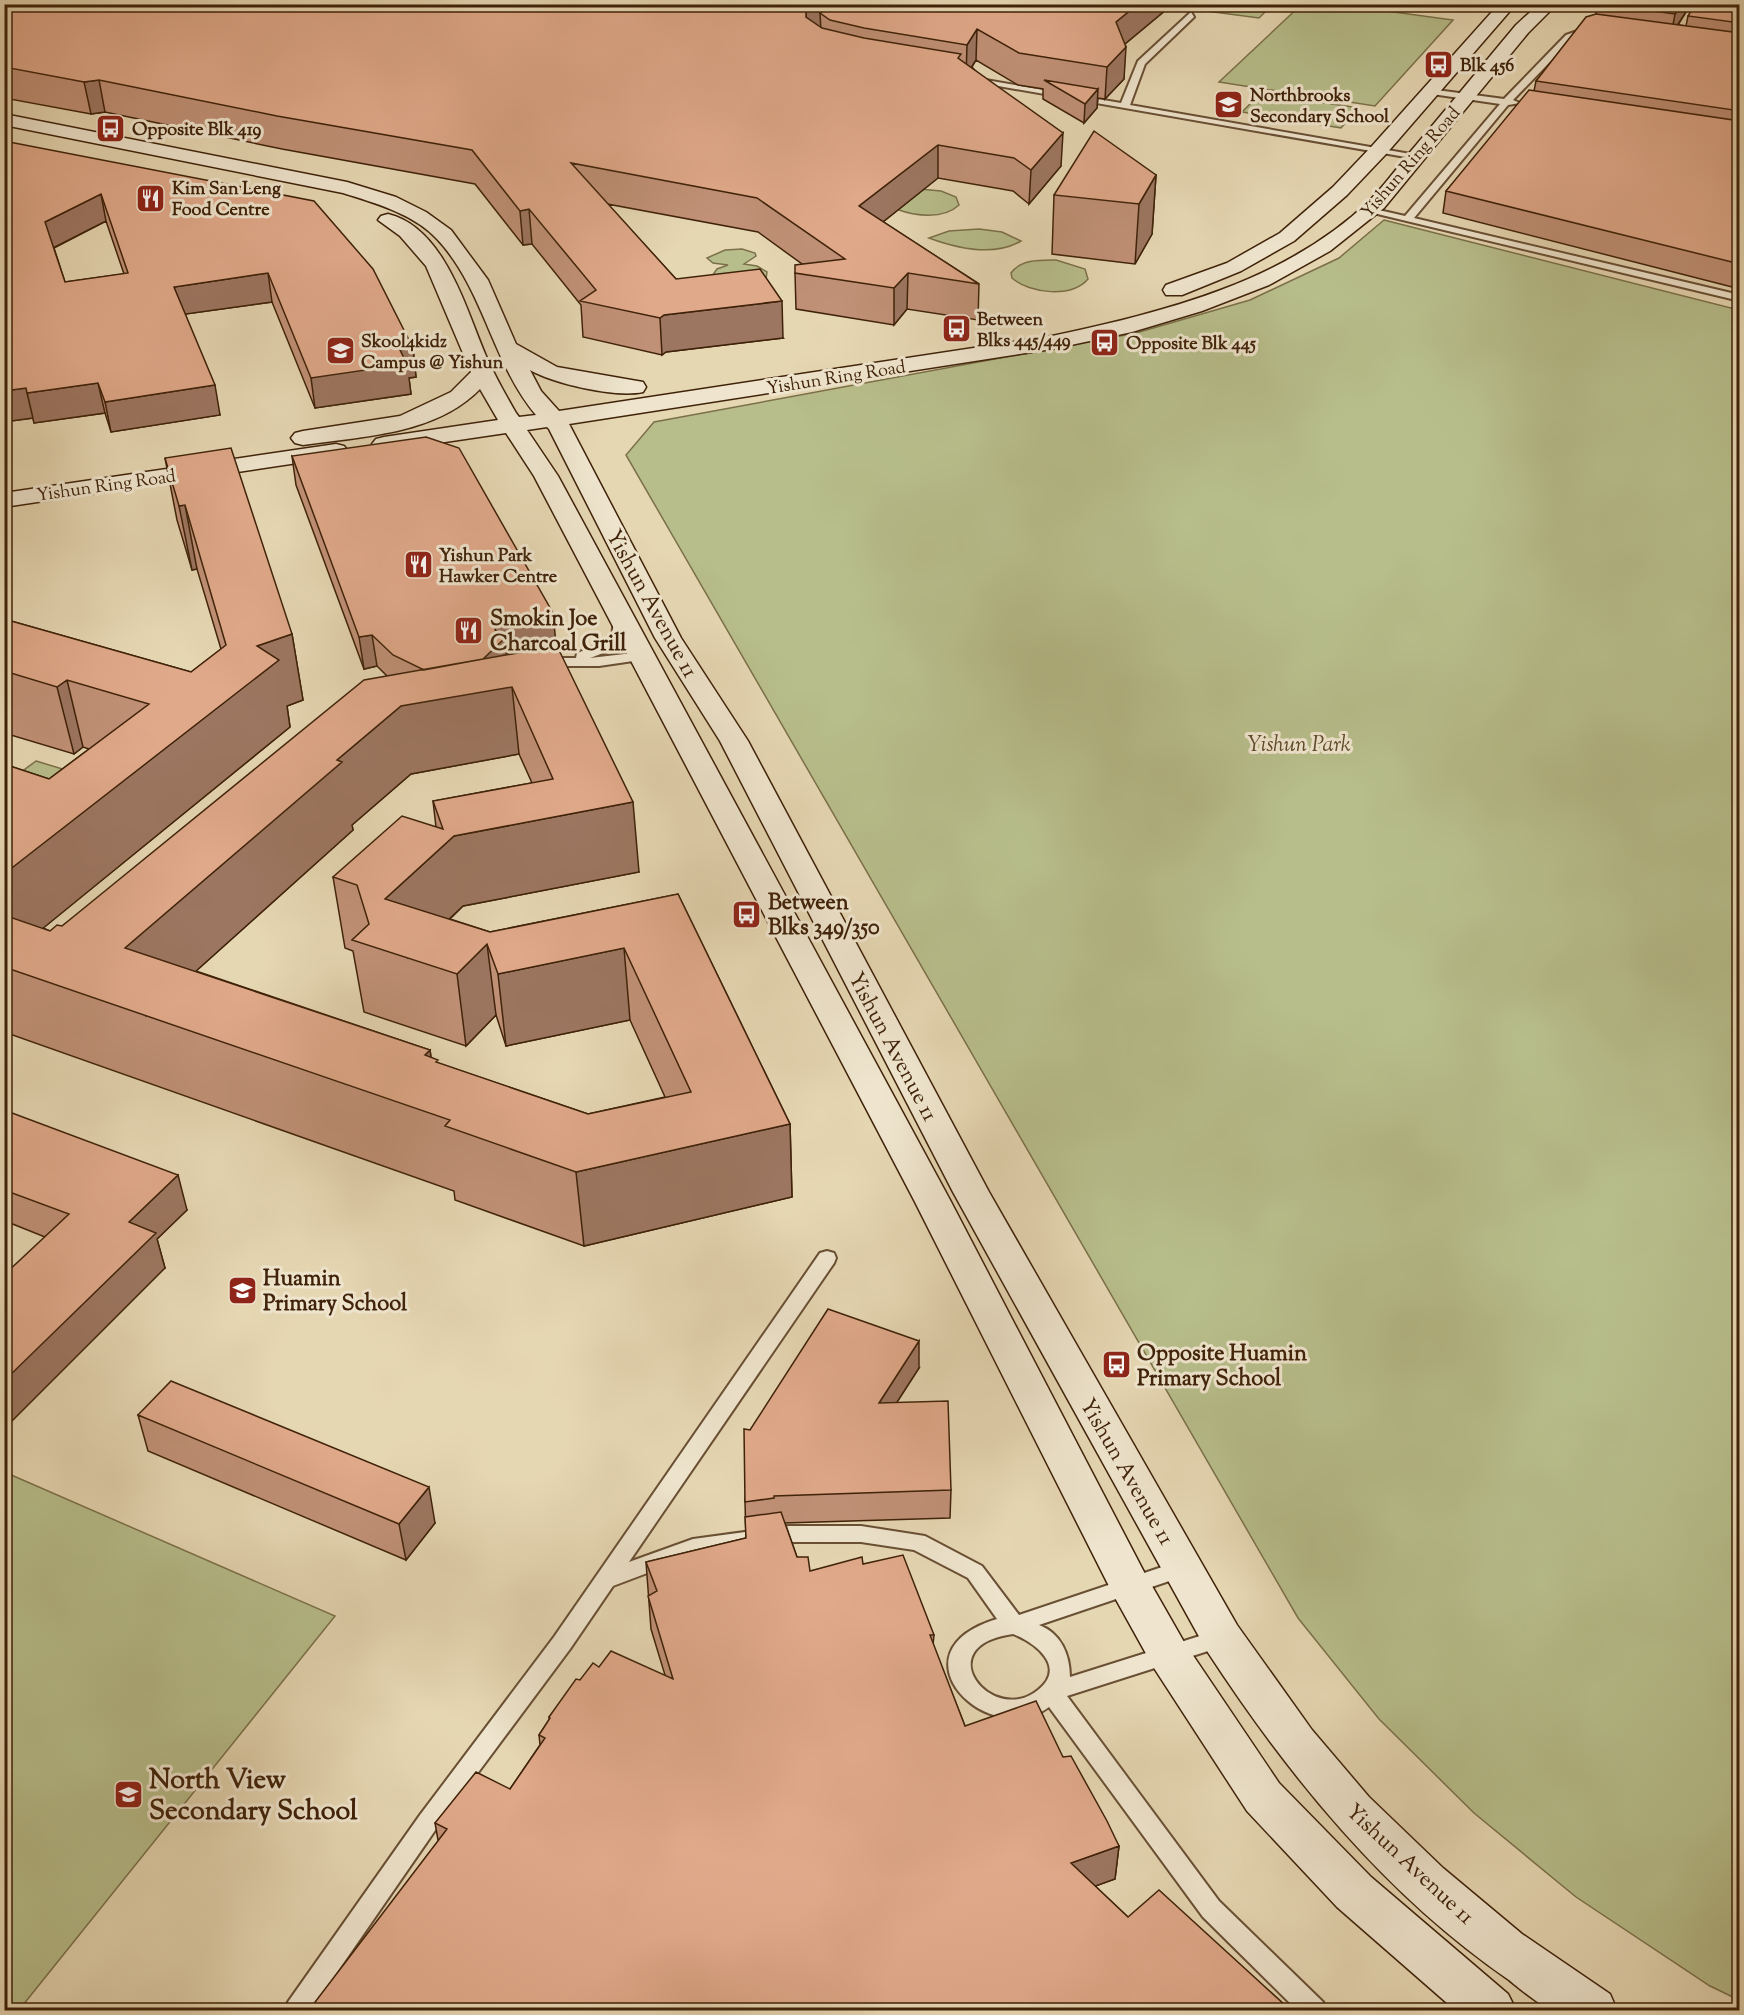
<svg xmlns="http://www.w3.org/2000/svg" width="1744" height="2015" viewBox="0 0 1744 2015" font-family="'Sorts Mill Goudy',serif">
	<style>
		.green { fill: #b7be8b; stroke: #7b704a; stroke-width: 1.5 }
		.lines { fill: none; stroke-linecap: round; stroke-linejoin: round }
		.lane-casing { stroke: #694f34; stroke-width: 4 }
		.secondary-casing { stroke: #3f2209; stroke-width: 3 }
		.lane { fill: #efe5ce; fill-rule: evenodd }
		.secondary { fill: #efe5ce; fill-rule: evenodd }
		.wall { fill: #c19177; stroke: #3f2209; stroke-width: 1.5; fill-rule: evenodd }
		.shaded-wall { fill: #9d7661; stroke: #3f2209; stroke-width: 1.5 }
		.building { fill: #e0a98a; stroke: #3f2209; stroke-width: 1.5; fill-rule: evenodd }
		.labels { text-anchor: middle; stroke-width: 6; stroke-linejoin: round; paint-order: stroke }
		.far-poi-label { font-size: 18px; font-weight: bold; fill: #3f2209; stroke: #efe5ce; text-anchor: start }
		.far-street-label { font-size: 18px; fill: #3f2209; stroke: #efe5ce }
		.street-label { font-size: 22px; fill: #3f2209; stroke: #efe5ce }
		.poi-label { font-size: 22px; font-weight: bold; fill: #3f2209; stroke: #efe5ce; text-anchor: start }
		.park-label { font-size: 22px; font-style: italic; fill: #5d492a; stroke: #efe5ce }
		.near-poi-label { font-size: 27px; font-weight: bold; fill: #3f2209; stroke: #efe5ce; text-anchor: start }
	</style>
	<rect width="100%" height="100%" fill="#e6d7b3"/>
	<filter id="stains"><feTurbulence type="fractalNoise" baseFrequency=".00333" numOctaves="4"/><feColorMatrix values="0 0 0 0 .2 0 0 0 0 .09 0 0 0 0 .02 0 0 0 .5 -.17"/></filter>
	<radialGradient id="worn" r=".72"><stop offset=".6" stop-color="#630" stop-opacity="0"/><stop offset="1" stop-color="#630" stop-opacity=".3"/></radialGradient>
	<path class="green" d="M1302,4L1342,5L1453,20L1375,106L1219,82Z
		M1213,5V4L1272,5L1259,18L1206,11Z
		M1261,93L1359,108L1341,128L1242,112Z
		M919,189L941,191L956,197L959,205C943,220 915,216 896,209Z
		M1384,220L1739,310V2000L1710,1986L1576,1897L1474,1813L1379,1719L1298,1618L626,455L654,422L1136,333L1250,300L1339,258Z
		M979,229L1002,232L1021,241C994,257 956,248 929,238L949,231Z
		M742,249L755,253L756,256L744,264L757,266L767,272L766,279L712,276L717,269L728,265L713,263L707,258L725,250Z
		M1056,260L1085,269L1088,279C1072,298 1030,294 1012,278L1011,273C1021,259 1041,260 1056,260Z
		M36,761L79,774L40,803L5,784Z
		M9,1474L335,1616L19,2010H4V1479Z"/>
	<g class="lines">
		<defs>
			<path id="lane" d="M1191,12L1194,17L1145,64L1130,105L1422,156L1417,159L970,81L974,78L1121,103L1138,61Z
				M1589,27L1596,29L1572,39L1513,100L1520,103L1508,105L1414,218L1740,295V301L1365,211L1370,208L1405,216L1500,104L1432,94L1428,91L1429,89L1504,99L1566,35Z
				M621,617L628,621C624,648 613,649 590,658L642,652L647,653V659L599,666H542L535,662L542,658H576L577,653L602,644L612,636L614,621Z
				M827,1251L834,1253L836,1258L834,1263L629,1562L693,1539L789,1526H861L925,1536L982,1566L1019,1615L1183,1560L1190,1562L1194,1568L1190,1574L1039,1625C1061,1633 1070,1655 1070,1677L1222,1629L1230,1632L1233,1638L1230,1644L1067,1696L1219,1901L1323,2002L1326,2010H1297L1203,1917L1049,1707C989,1752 887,1652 997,1619L968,1578L914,1550L861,1542H789L695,1555L613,1586L570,1649L436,1829L311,2010H285L288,2002L420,1815L554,1637L820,1253ZM1013,1634C1036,1643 1067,1667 1038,1690C993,1727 926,1646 1013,1634Z"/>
			<path id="secondary" d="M1499,4H1516L1386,154L1347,195L1294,241L1241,271L1182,295H1166L1163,290L1166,285L1227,263L1280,233L1333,187L1372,146Z
				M1539,4H1557L1528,33L1384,208L1330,251L1269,285L1202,311L1132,332L1052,349L569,424L681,638L748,741L989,1192L1237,1625L1312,1730L1369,1797L1443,1868L1522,1934L1610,1994L1617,2010C1598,2010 1573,2015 1554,2010C1542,2008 1519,1988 1509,1980C1385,1895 1288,1775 1207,1651L953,1192L720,741L655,638L549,429L547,427L527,430L558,476L950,1200L1144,1572L1184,1642L1279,1783L1371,1877L1508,1994L1516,2010H1455L1337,1907L1247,1811L1154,1668L1114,1596L914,1200L534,476L506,433L384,451L376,449L372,444L376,439L384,437L498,420L480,389C435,435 363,436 303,445L295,443L291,438L295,433L303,431L400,416L451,392L471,372L426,266L400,236L378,220L381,216L388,214C445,228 466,310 486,356C495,376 505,394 516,413L519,417L536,415C492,363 484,289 437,239C414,214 375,203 343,193L4,125V114L347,182L396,197L426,212L451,230L488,280L516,344L557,367L643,382L646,387L643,392C617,398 554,384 530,370L541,391L559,411L1052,336C1164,312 1286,282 1370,200C1387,183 1401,162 1417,144C1450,104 1483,65 1516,25Z
				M336,444L344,446L348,451L344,456L4,507V493Z"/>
		</defs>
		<use href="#lane" class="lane-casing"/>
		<use href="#secondary" class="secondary-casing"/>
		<use href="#lane" class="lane"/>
		<use href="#secondary" class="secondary"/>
	</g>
	<path class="wall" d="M4,4H1173L1125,44L1124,79L1105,99L1098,98L1097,108L1084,123L1043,99V89L1018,85L976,60L972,67L1061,166L1029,204L1013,191L938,178L883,222L979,284L978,320L907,309L894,325L796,309L795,273L802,264L758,232L607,204L676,279L783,338L666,352L662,355L583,337L581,305L532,244L523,245L475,184L282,149L105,112L91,114L4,98Z
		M1597,4H1691L1678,25L1686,26L1688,16L1740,4V289L1443,213L1446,191L1534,91L1536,81L1596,14Z
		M4,141L413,348L416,377L409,378L411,394L315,408L272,302L185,314L220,415L111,432L105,413L34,423L33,418L4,422ZM106,221L124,274L65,282L54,248Z
		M1156,175L1152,234L1135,264L1052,254L1054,195Z
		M292,456L556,644L509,652L506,655L639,872L463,906L450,919L490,932L678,894L790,1124L792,1197L584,1246L455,1200L454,1191L4,1032V764L49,779L89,749L83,747L74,754L4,733V619L191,672L221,649L197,569L192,570L177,520L165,458L292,634L303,700L287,706L290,727L43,928L50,931L62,926L387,676L377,666L364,669L296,485ZM519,754L532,783L433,801L436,827L333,877L345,948L353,951L364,1012L466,1046L496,1015L506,1046L630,1020L665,1097L588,1114L438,1063L431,1057L430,1050L196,971L353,830L352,825L411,774Z
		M4,1110L187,1210L157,1239L165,1268L45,1237L5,1221L4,1222Z
		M919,1368L897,1402L951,1490L950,1518L785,1523L797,1557L810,1571L863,1564L934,1635L933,1645L965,1726L1063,1757L1119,1846L1115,1879L1095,1886L1128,1917L438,1840L435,1823L510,1789L540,1745L539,1735L549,1720V1717L580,1680L599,1667L665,1675L651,1629L646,1562L746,1538L745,1502L750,1430Z
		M138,1415L435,1523L406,1560L148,1451Z"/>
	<path class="shaded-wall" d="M814,4H860L820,13L821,31L807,40L806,10Z
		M1138,4H1173L1114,53L1116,22Z
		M1682,4H1691L1671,35L1675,14Z
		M977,29L976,60L966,76L967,45Z
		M1126,47L1124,79L1105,99L1107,67Z
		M99,80L105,112L91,114L84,82Z
		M1098,89L1097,108L1084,123L1085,104Z
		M1063,133L1061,166L1029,204L1031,170Z
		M938,145V178L859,241V206Z
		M1156,175L1152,234L1135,264L1139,204Z
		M101,194L106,221L51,249L45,222Z
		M529,209L532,244L523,245L520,211Z
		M268,273L272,302L179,315L174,287Z
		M908,273L907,309L894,325V288Z
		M782,301L783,338L666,352L662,355L660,318L664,315Z
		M413,348L416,377L409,378L411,394L315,408L311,378L400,350Z
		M98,383L105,413L34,423L27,393Z
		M215,385L220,415L111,432L105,402Z
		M26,388L33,418L4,422V391Z
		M185,505L197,569L192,570L179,506Z
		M553,613L556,644L509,652L506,654L508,667L512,687L519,754L411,774L352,825L353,830L146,1016L125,948L337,760L401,706L495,630L496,627L506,621Z
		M292,634L303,700L287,706L290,727L4,960V874L257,646Z
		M372,635L377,666L364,669L359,637Z
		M67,680L83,747L74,754L57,687Z
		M633,802L639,872L463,906L408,958L385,899L454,836Z
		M487,944L496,1015L466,1046L457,974Z
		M624,948L630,1020L506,1046L498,974Z
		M430,1050L439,1116L425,1055Z
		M790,1124L792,1197L584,1246L576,1172Z
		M178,1175L187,1210L157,1239L165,1268L4,1429V1381L129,1222Z
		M919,1341V1368L879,1430V1403Z
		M429,1487L435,1523L406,1560L399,1524Z
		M1119,1846L1115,1879L1068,1896L1071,1863Z"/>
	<path class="building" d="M4,4H814L806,10V17L822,28L864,38L961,54L958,58L1063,133L1031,170L1014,158L938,145L859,206L979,284L908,273L894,288L795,273V265L845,259L757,198L571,163L676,279L760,269L782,301L664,315L660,318L580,301L596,290L529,209L520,211L472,150L277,116L99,80L84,82L4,67Z
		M834,4H1138L1116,22L1126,47L1107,67L1019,53L977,29L967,45L864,28L830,20L820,13Z
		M1600,4H1682L1675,14Z
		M1695,4H1740V23L1688,16Z
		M1596,14L1740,33V111L1536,81L1586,17Z
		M1044,80L1098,89L1085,104Z
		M1529,90L1740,121V264L1446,191Z
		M1094,131L1156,175L1139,204L1054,195Z
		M4,141L314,201L373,269L413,348L400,350L407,364L311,378L268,273L174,287L215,385L105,402L98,383L27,393L26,388L4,391ZM101,194L128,273L65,282L45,222Z
		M426,437L459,448L553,613L506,621L496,627L495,630L504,636V639L483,659L424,670L393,655L372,635L359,637L292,456Z
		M231,448L292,634L257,646L279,660L4,874V764L49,779L149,704L67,680L57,687L4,671V619L191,672L226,645L185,505L179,506L165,458Z
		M557,646L633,802L454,836L385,899L490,932L678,894L790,1124L576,1172L445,1126L450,1120L4,967V915L50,931L57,925L62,926L364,680ZM512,687L553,779L433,801L443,829L402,816L333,877L357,885L369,924L352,940L457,974L487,944L498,974L624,948L691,1092L588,1114L436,1062L438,1060L425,1055L430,1050L125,948L342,762L337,760L401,706Z
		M4,1110L178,1175L129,1222L156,1233L4,1381V1275L69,1214L4,1190Z
		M828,1309L919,1341L879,1403L948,1401L951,1490L774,1496V1498L745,1502L744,1429L750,1430Z
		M171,1381L429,1487L399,1524L138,1415Z
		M781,1512L797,1557H808L810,1571L862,1557L863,1564L903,1555L934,1635H930L965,1726L1036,1701L1063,1757L1071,1756L1107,1821L1119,1846L1071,1863L1128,1917L1159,1890L1286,2006L1281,2010H309L447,1829L435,1823L476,1772L510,1789L545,1738L539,1735L550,1718L549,1717L576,1679L580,1680L593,1663L599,1667L611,1651L673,1679L648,1596L657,1591L646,1562L746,1538L745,1517Z"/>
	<defs>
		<symbol id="bus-square" viewBox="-11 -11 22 22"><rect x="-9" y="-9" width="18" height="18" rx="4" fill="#8f2418" stroke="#efe5ce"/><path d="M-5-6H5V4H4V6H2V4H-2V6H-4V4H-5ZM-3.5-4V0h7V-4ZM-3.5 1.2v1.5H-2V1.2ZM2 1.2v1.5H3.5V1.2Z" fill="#fff"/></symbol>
		<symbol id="school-square" viewBox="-11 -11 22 22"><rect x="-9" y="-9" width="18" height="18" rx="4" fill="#8f2418" stroke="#efe5ce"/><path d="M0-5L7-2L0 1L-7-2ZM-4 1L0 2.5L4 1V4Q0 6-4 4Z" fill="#fff"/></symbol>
		<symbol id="restaurant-square" viewBox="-11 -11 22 22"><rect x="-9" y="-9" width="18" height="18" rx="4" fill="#8f2418" stroke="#efe5ce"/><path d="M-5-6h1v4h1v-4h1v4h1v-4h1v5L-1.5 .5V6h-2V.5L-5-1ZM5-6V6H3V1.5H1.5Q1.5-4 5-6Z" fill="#fff"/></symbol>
	</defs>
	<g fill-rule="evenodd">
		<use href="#bus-square" x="1422" y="48" width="33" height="33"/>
		<use href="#school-square" x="1212" y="88" width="33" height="33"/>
		<use href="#bus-square" x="94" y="112" width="33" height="33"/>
		<use href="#restaurant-square" x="134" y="182" width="33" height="33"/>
		<use href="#bus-square" x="940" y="312" width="33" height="33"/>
		<use href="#bus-square" x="1088" y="326" width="33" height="33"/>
		<use href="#school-square" x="324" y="334" width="33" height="33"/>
		<use href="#restaurant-square" x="402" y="548" width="33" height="33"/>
		<use href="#restaurant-square" x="452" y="614" width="33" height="33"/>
		<use href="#bus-square" x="730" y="898" width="33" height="33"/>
		<use href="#school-square" x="226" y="1274" width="33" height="33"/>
		<use href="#bus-square" x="1100" y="1348" width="33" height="33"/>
		<use href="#school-square" x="112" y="1778" width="33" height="33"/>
	</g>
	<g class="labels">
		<g class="far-poi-label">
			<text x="1460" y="71">Blk 456</text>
			<text x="1250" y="101">Northbrooks<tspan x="1250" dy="21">Secondary School</tspan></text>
			<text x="132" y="135">Opposite Blk 419</text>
			<text x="172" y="194">Kim San Leng<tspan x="172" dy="21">Food Centre</tspan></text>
			<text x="977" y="325">Between<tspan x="977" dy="21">Blks 445/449</tspan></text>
			<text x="361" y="347">Skool4kidz<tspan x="361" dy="21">Campus @ Yishun</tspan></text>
			<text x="1126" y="349">Opposite Blk 445</text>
			<text x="439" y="561">Yishun Park<tspan x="439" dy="21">Hawker Centre</tspan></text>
		</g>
		<g class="far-street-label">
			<text transform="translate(1410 162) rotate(-49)" y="6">Yishun Ring Road</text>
			<text transform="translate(836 377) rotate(-9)" y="6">Yishun Ring Road</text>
			<text transform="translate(106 485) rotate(-8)" y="6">Yishun Ring Road</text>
		</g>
		<g class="street-label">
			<text transform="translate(653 603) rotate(61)" y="8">Yishun Avenue 11</text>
			<text transform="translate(894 1046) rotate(62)" y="8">Yishun Avenue 11</text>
			<text transform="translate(1128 1471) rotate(60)" y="8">Yishun Avenue 11</text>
			<text transform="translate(1411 1863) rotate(43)" y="8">Yishun Avenue 11</text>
		</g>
		<g class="poi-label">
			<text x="490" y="625">Smokin Joe<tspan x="490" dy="25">Charcoal Grill</tspan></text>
			<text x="768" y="909">Between<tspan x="768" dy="25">Blks 349/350</tspan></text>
			<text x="263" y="1285">Huamin<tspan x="263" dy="25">Primary School</tspan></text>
			<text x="1137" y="1360">Opposite Huamin<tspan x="1137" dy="25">Primary School</tspan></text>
		</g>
		<g class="park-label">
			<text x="1299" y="751">Yishun Park</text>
		</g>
		<g class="near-poi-label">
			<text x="149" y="1788">North View<tspan x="149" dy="31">Secondary School</tspan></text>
		</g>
	</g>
	<rect width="1744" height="2015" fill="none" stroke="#e6d7b3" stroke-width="24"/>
	<rect x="6" y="6" width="1732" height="2003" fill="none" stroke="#3f2209" stroke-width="3"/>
	<rect x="12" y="12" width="1720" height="1991" fill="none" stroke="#3f2209" stroke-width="1.5"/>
	<rect width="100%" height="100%" filter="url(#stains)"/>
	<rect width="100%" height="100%" fill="url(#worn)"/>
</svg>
